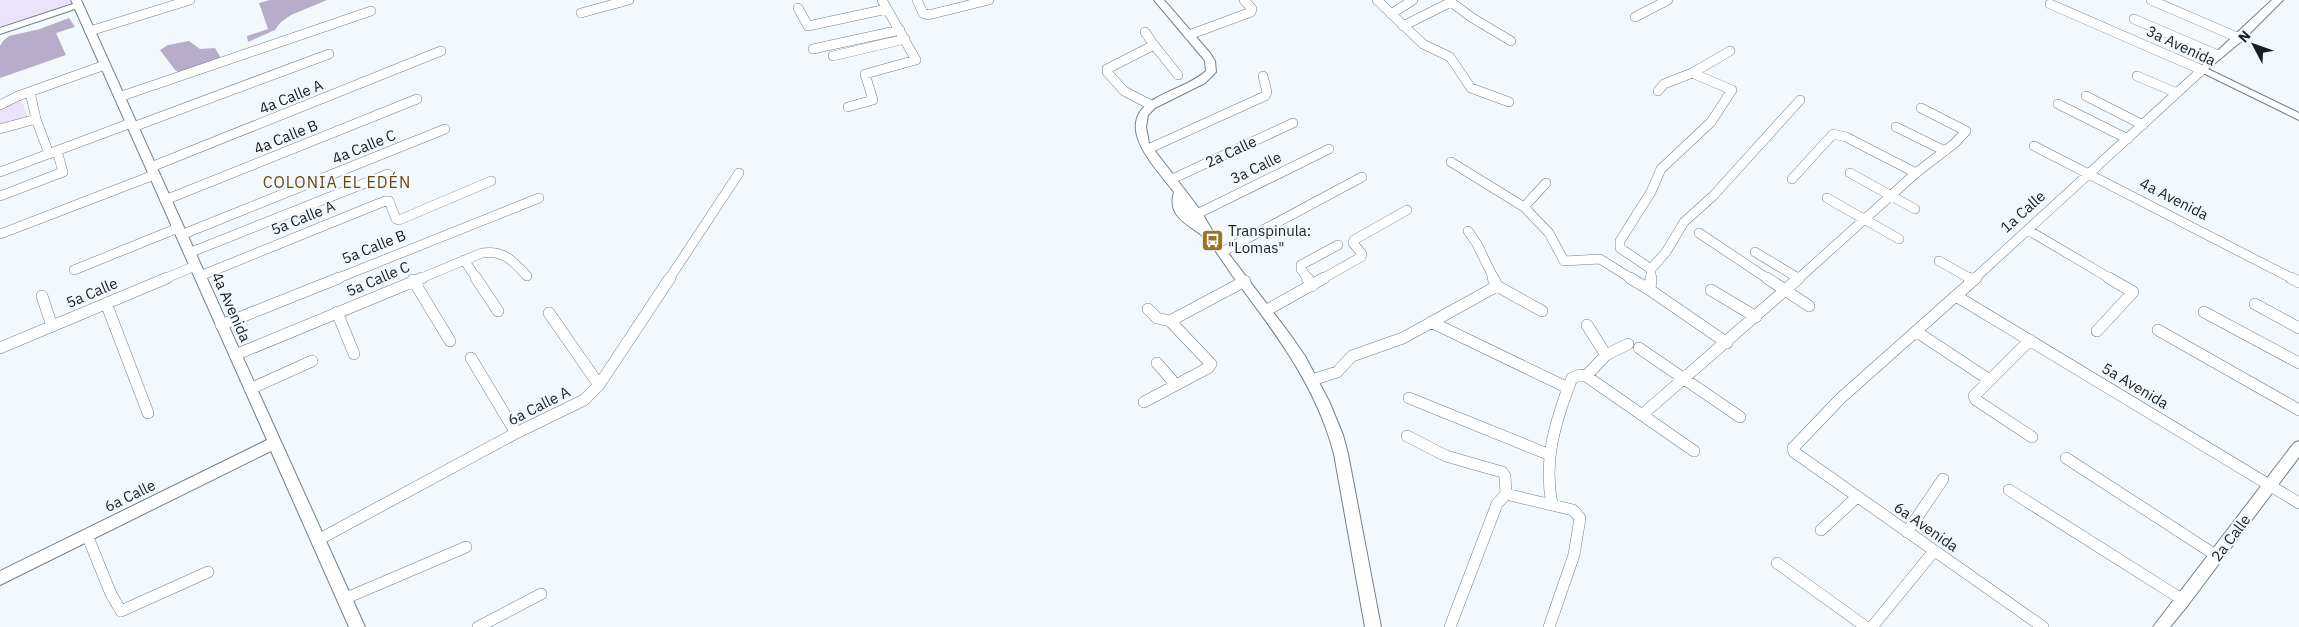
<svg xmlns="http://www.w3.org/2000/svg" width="2299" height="627" viewBox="0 0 2299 627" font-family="'IBM Plex Sans',sans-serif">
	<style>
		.green { fill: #ebe2fc }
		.forest { fill: #b7adcb }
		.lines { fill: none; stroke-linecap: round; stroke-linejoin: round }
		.minor-far1-casing { stroke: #72808a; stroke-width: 10 }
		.minor-casing { stroke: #72808a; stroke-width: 12 }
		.tertiary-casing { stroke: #72808a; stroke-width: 2 }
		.minor-far1 { stroke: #fff; stroke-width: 9 }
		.minor { stroke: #fff; stroke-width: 11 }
		.tertiary { fill: #fff; fill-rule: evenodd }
		.labels { text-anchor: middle; stroke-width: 4.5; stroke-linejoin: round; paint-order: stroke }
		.street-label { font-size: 15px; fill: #191e22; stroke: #f2f8fc }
		.poi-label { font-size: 15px; fill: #191e22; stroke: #f2f8fc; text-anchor: start }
		.neighbourhood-label { font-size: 16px; letter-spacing: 1px; fill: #694a13; stroke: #f2f8fc }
	</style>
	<rect width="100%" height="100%" fill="#f2f8fc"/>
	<path class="green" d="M0,0H72L74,4L0,28Z
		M21,97L29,121L0,130V107Z"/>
	<path class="forest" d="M270,0H327L291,15L281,22L275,30L248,42L247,36L268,29L259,3Z
		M69,18L75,27L56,33L66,55L0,78V46L3,41L9,36L40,29Z
		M189,41L200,49L215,48L222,60L181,73L175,70L160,50L168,45Z"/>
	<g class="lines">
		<defs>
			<path id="minor-far1" d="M917,0L923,13L928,15L989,0
				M1377,0L1423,44L1450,57L1471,88L1509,102
				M2151,0L2239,38
				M798,8L808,26L887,9
				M581,13L629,0
				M1391,14L1413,0
				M1635,17L1668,0
				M2134,19L2218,55
				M1403,26L1451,2L1471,17L1511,41
				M90,31L190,0
				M1145,32L1154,45
				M1189,35L1251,12L1252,9L1244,0
				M813,49L900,30
				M833,56L905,39
				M2137,76L2177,93
				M1658,91L1664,84L1692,73
				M30,92L36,119L49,154
				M2086,96L2143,125
				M119,97L371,11
				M2058,104L2128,139
				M0,105L18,96L105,65
				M1151,105L1124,91L1107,72V69L1154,45L1178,75
				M848,107L873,100L865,74L916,60L882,0
				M133,127L329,54
				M1896,127L1945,151
				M0,129L36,119
				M2034,146L2293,279
				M1148,149L1265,96L1267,92L1263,76
				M1451,162L1524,207L1549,233L1564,261L1600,259L1632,279
				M151,167L441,51
				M0,172L131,123
				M1850,173L1915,209
				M1792,179L1833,134L1846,137L1916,173
				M1170,180L1293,123
				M0,196L63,172L57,151
				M1827,198L1899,239
				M165,200L417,99
				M1524,207L1546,183
				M1197,214L1329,149
				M2028,230L2111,279
				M1468,231L1477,244L1494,279
				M1699,233L1768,279
				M0,234L154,175
				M181,235L445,129
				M1222,252L1362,177
				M1755,252L1798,278
				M189,253L388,174
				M464,260L477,279
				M1939,261L1971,279
				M1651,269L1620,248V241L1651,192L1661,169L1711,122L1732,90L1692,73L1730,51
				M74,270L178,228
				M200,276L385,201H389L396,219L399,220L491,181
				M164,279L195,266
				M336,279L539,198
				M419,279L482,253C504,250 513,261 527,276
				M669,279L739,173
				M1308,279L1301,269V265L1338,245
				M1322,279L1361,257L1362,254L1353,243L1354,240L1407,210
				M1651,279V269L1666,252L1684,222L1713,196L1800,100
				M1798,279L1916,173L1955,143L1966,131L1921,108
				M1974,279L2202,70L2050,4"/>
			<path id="minor" d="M476,278L498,311
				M1307,278L1312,286
				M1630,278L1650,290
				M1651,278L1650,290L1727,343
				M1767,278L1809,306
				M1969,278L1973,280
				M1976,278L1841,398L1793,448L1794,452L2043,627
				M2291,278L2299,282
				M413,280L450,341
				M1497,286L1542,311
				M1711,290L1756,317
				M42,296L52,326
				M1956,296L2299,503
				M106,303L148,413
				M2255,304L2299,328
				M1148,309L1157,318L1170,321
				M1267,310L1324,278
				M337,312L354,354
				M2204,312L2299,363
				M549,313L599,385
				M1431,322L1568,388
				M221,325L339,278
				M1587,325L1606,355
				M2158,330L2299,410
				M2097,331L2133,292L2109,278
				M1917,332L1988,379
				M2030,340L1974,396L1976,400L2032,437
				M0,348L167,278
				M1639,348L1740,417
				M235,355L422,278
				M471,358L516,433
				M1157,363L1176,385
				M1586,376L1694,451
				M1312,380L1337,372L1352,356L1403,338L1497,286L1493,278
				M250,389L312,361
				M1409,398L1550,455
				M1144,402L1208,368L1211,364L1170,321L1245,281
				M1643,414L1799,278
				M1407,436L1446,456L1502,472L1505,476L1506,494
				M2066,458L2217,556
				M2009,490L2183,600
				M1552,504C1543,460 1556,419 1572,378L1580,375L1586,376L1606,355L1628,344
				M1821,530L1857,497
				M1907,532L1943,479
				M87,535L111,594L121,611L208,572
				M318,540L516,433L584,400L599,385L670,278
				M1777,563L1866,627
				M344,599L466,547
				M478,627L541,594
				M1450,627L1497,504L1506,494L1573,510L1580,518L1574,555L1549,627
				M1872,627L1934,551"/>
			<path id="tertiary" d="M71,0H81L365,627H349L271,451L0,585V571L267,440L75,9L0,34V28L73,4Z
				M1154,0H1164L1210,53L1215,61L1216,72L1205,83L1155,108L1148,115L1146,127L1149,143L1201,211L1216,237L1289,333L1305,356L1329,401L1343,435L1348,454L1381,627H1365L1334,454C1317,388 1277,335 1237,282C1228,270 1215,248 1205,238C1191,225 1166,218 1174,192C1153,164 1109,122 1158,97C1174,88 1191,84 1206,71L1205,61L1202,57Z
				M2272,0H2283L2243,40L2208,69L2299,113V120L2197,70Z
				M2299,441V457L2188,605L2170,627H2153L2294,443Z"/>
		</defs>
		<use href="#minor-far1" class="minor-far1-casing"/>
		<use href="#minor" class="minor-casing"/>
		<use href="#tertiary" class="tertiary-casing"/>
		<use href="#minor-far1" class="minor-far1"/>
		<use href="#minor" class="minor"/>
		<use href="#tertiary" class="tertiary"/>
	</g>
	<defs>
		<symbol id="bus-square" viewBox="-11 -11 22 22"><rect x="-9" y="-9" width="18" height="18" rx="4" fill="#9f7223" stroke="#f2f8fc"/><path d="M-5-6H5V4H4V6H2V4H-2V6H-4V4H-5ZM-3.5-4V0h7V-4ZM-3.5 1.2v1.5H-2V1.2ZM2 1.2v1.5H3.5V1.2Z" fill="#fff"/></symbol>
	</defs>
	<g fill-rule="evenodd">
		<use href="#bus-square" x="1200" y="228" width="25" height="25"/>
	</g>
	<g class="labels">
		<g class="street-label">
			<text transform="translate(2181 46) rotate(25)" y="5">3a Avenida</text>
			<text transform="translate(291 97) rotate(-22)" y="5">4a Calle A</text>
			<text transform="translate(286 137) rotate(-22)" y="5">4a Calle B</text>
			<text transform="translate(364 147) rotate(-22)" y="5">4a Calle C</text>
			<text transform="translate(1231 152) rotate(-25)" y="5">2a Calle</text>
			<text transform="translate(1256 168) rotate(-26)" y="5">3a Calle</text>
			<text transform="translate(2174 199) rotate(27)" y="5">4a Avenida</text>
			<text transform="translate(2023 212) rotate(-42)" y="5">1a Calle</text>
			<text transform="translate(303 218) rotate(-22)" y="5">5a Calle A</text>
			<text transform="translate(374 247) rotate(-22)" y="5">5a Calle B</text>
			<text transform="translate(378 279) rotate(-23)" y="5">5a Calle C</text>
			<text transform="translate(92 293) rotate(-23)" y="5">5a Calle</text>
			<text transform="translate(231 307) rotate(66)" y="5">4a Avenida</text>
			<text transform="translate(2135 386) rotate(31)" y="5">5a Avenida</text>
			<text transform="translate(539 406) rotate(-27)" y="5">6a Calle A</text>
			<text transform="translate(130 496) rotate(-26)" y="5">6a Calle</text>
			<text transform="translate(1926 527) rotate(35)" y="5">6a Avenida</text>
			<text transform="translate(2231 538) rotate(-53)" y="5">2a Calle</text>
		</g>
		<g class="poi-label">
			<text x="1228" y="236">Transpinula:<tspan x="1228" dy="17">"Lomas"</tspan></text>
		</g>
		<g class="neighbourhood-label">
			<text x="337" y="188">COLONIA EL EDÉN</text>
		</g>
	</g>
	<g transform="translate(2254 45) rotate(311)" stroke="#f2f8fc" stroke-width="4" paint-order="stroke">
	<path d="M0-4L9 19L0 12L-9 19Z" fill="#191e22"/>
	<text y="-8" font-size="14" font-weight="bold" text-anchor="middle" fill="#191e22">N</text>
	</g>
</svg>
